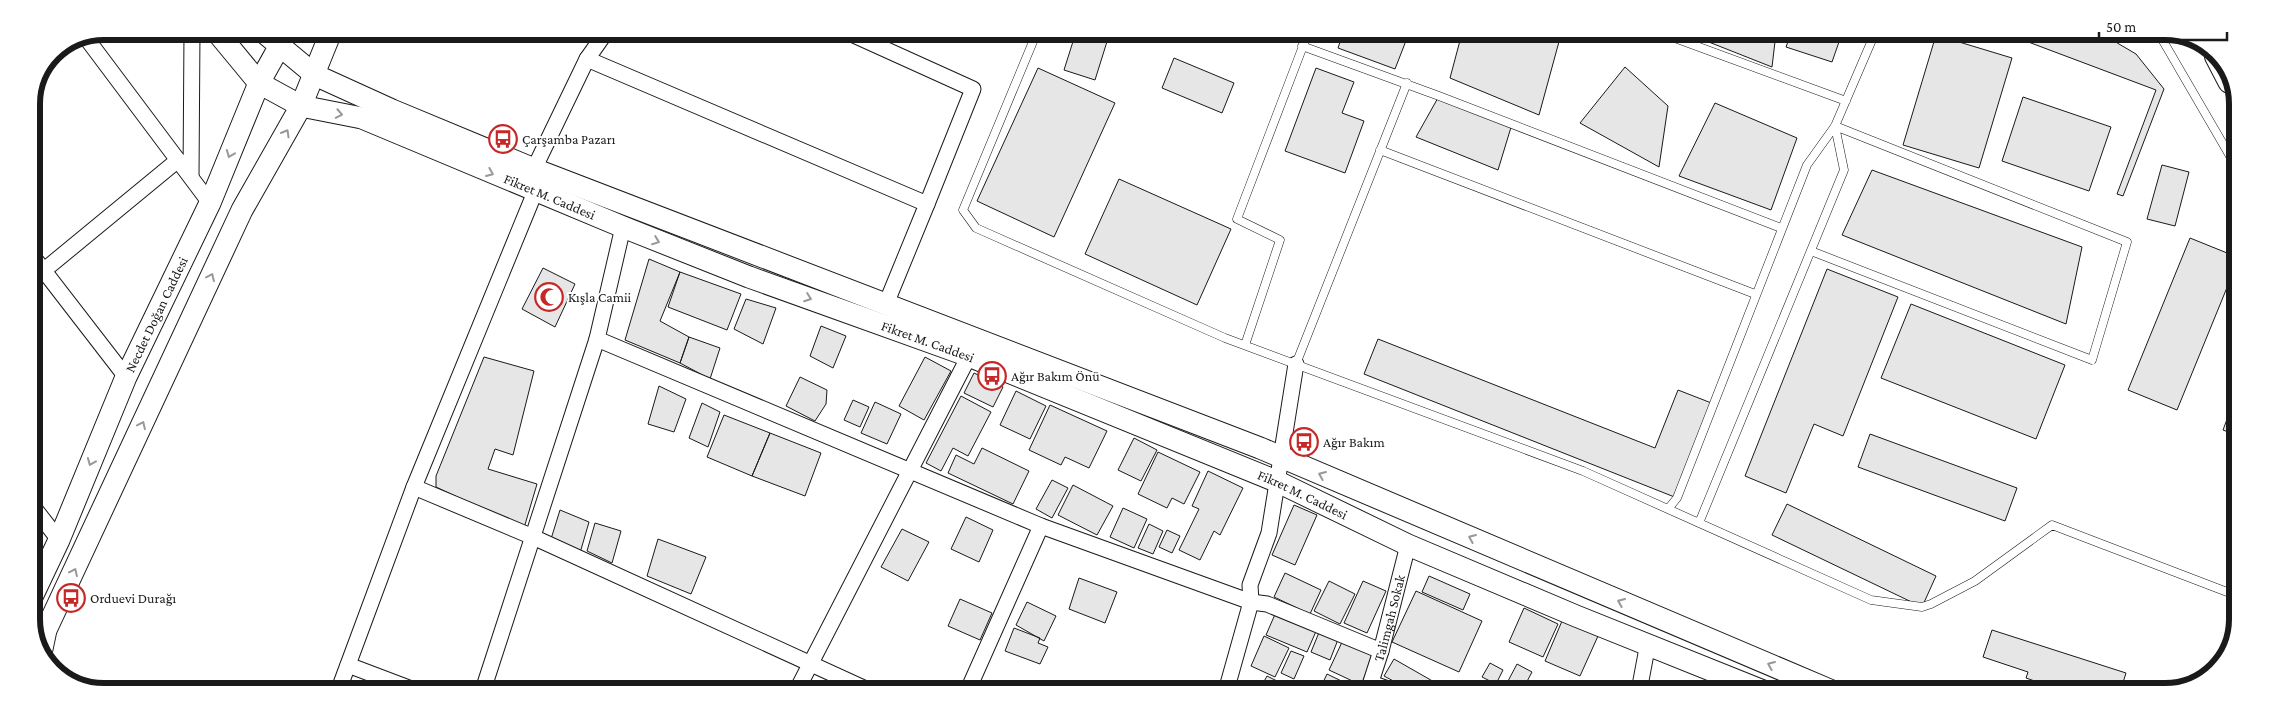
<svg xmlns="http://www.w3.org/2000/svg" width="2269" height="723" viewBox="0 0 2269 723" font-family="'Crimson Pro',serif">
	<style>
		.building { fill: #e6e6e6; stroke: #1a1a1a }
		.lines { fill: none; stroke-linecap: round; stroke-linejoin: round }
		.service-casing { stroke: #1a1a1a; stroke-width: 9 }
		.minor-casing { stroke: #1a1a1a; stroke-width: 17 }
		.secondary-casing { stroke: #1a1a1a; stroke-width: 23 }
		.primary-casing { stroke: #1a1a1a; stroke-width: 26 }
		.service { stroke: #fff; stroke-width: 8 }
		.minor { stroke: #fff; stroke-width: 15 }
		.secondary { stroke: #fff; stroke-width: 21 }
		.primary { stroke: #fff; stroke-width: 24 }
		.oneway { stroke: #989898 }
		.labels { text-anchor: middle; stroke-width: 4; stroke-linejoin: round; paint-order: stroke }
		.poi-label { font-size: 14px; fill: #1a1a1a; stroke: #fff; text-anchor: start }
		.street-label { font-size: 14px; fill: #1a1a1a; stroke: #fff }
		.rim { fill: none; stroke: #1a1a1a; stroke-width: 6 }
	</style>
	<rect width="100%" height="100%" fill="#fff"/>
	<path class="building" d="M1076,32H1110L1095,80L1064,70Z
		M1343,33H1409L1395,69L1338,48Z
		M1462,33H1548L1560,38L1539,115L1450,78Z
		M1686,33H1776L1772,67Z
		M1791,33H1824L1840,39L1832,62L1786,47Z
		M2007,34H2102L2136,54L2164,89L2123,196L2117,194L2156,90Z
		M1936,35L2012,58L1979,168L1903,145Z
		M1174,58L1234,83L1222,113L1162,88Z
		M1625,67L1668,106L1659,167L1580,123Z
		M1038,68L1115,103L1054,237L977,201Z
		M1316,68L1354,82L1342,113L1364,121L1345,173L1285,151Z
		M1439,96L1512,124L1498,170L1416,137Z
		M2023,97L2111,127L2089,191L2002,161Z
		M1715,103L1797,138L1771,210L1679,176Z
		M2162,165L2189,172L2175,226L2147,219Z
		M1872,170L2082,247L2066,324L1842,235Z
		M1119,179L1231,229L1197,305L1085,254Z
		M2190,238L2237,257V263L2177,410L2128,390Z
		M649,259L680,272L660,321L689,337L680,363L625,340Z
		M543,268L575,284L555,327L522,309Z
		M1827,269L1898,297L1843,436L1814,424L1786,493L1745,476Z
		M680,272L741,294L727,330L668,307Z
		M746,299L776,308L763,344L734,329Z
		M1911,304L2065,365L2036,439L1881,378Z
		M821,326L846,336L833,368L810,356Z
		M689,337L720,348L710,379L680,363Z
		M1378,339L1655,448L1678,390L1714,404L1677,498L1364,374Z
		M484,357L534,371L513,455L495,449L488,469L537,484L524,528L436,487V476Z
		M925,357L951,371L924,420L899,406Z
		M974,373L1003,387L993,407L964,393Z
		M800,377L827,390L826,404L815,421L786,406Z
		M659,386L686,399L674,432L648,424Z
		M1016,391L1046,406L1030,439L1000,425Z
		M2236,395V435L2223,430Z
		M961,396L991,412L968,456L953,448L941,471L926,463Z
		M853,400L869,407L860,427L844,420Z
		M875,402L901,414L887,444L861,433Z
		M702,403L720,412L708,447L689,438Z
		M1050,405L1107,431L1089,468L1065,457L1061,465L1029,450Z
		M724,415L770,433L752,476L707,457Z
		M770,433L821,453L805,496L752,476Z
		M1870,434L2017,488L2005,521L1858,467Z
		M1134,438L1157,450L1141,481L1118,470Z
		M982,448L1029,471L1013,504L948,473L956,455L974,464Z
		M1158,452L1200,472L1184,504L1172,498L1167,508L1138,494Z
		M1208,471L1243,488L1220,535L1214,531L1200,560L1179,550L1199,509L1192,506Z
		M1052,480L1068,488L1052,518L1036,509Z
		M1073,485L1113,506L1097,535L1058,515Z
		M1787,504L1936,576L1922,607L1772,535Z
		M1294,505L1317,515L1295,565L1272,555Z
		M1123,508L1147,519L1134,548L1110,537Z
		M560,510L589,522L580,553L551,539Z
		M966,517L993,530L979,562L951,549Z
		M595,523L621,531L612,563L587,551Z
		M1149,524L1163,531L1153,554L1138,548Z
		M902,529L929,542L908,581L881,567Z
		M1167,530L1180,536L1172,553L1159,547Z
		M658,539L706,557L691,594L647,576Z
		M1285,573L1321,590L1310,614L1274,597Z
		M1429,576L1470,594L1463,610L1422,592Z
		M1079,578L1117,592L1105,623L1069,609Z
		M1329,581L1355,594L1340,624L1314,611Z
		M1363,581L1386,591L1367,633L1344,623Z
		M1416,591L1482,621L1459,672L1392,642Z
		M960,599L992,613L980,640L948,626Z
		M1027,602L1056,616L1044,641L1016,625Z
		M1524,608L1558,624L1543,657L1509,642Z
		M1276,612L1317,629L1307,652L1266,635Z
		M1562,621L1598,636L1580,676L1545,661Z
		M1014,628L1040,638L1038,643L1048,647L1040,664L1005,651Z
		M1320,630L1339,637L1330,660L1311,652Z
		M1992,630L2126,673L2120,692H2090L2074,686L2072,692H2066L2026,678L2028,672L1983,657Z
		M1264,636L1289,648L1275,677L1251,666Z
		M1343,640L1374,655L1361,685L1329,670Z
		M1291,651L1304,656L1294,679L1281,673Z
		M1394,659L1436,683L1432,691H1412L1384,676Z
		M1490,663L1503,670L1496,684L1482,677Z
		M1517,664L1532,672L1523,689L1508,681Z
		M1327,674L1360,690L1359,691H1319Z
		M1267,676L1287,686L1285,691H1273L1262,685Z
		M1482,681L1500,691H1476Z
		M1442,682L1458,691H1437Z"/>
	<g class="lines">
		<defs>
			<path id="service" d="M1037,32L963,210L976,228L1225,338L1583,471L1871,600L1922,607L1931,604L1975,581L2052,525L2235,595
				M1661,33L1846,101
				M2159,34L2237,168
				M1302,46L1439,96L1781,228
				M1380,150L1755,294
				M1811,251L2092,360L2127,242L1835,126
				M1245,345L1280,240L1237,219L1308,33
				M1296,364L1407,83
				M1668,509L1677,498L1807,165L1835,126L1875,33
				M1699,523L1844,170L1835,126"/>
			<g id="minor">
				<path d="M847,32L973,89L927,204"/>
				<path d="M87,39L210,203"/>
				<path d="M587,59L927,204L886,304"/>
				<path d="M534,169L587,59L606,32"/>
				<path d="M191,177L192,31"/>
				<path d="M623,227L597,339L1041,526L1251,602L1267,604L1381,651"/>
				<path d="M31,254L126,377"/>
				<path d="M31,281L178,160"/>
				<path d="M414,487L533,537L868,690"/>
				<path d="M31,504L59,540"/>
				<path d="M348,665L414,690"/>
				<path d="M1371,683L1394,691"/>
				<path d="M339,689L414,487L535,192"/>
				<path d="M483,690L597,339"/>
				<path d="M797,690L969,356"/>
				<path d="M968,690L1041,526"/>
				<path d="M1226,691L1251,602L1250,585L1269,533L1296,364"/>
				<path id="s1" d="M1368,691L1381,651L1408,545"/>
				<path d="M1639,691L1648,643"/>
			</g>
			<g id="secondary">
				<path id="s2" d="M216,31L259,83L301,106L362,118L623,227L749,277L969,356L1276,481L1408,545L1576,616L1763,691"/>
				<path d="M262,31L315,75L392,110L534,169L1260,448L1832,691"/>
				<path id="s3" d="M31,599L59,540L126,377L210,203L259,83L288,31"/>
				<path d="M42,649L46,630L242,210L301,106L331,32"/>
			</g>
			<path id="primary" d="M2217,56L2230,81"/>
		</defs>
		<use href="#service" class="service-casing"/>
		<use href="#minor" class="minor-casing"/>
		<use href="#secondary" class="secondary-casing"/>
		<use href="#primary" class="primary-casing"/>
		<use href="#service" class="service"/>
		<use href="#minor" class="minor"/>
		<use href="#secondary" class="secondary"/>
		<use href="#primary" class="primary"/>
	</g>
	<defs><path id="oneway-chevron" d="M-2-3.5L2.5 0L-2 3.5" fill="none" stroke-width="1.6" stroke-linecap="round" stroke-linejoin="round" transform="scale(1.25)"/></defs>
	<g class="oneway">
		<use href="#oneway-chevron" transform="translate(339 114) rotate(11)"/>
		<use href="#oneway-chevron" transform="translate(286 133) rotate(-60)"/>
		<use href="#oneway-chevron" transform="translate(230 154) rotate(112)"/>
		<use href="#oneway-chevron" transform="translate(490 173) rotate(23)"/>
		<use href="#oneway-chevron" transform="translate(656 241) rotate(21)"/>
		<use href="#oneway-chevron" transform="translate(211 277) rotate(-65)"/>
		<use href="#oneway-chevron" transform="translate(808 298) rotate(20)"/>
		<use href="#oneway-chevron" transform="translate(142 425) rotate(-65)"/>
		<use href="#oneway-chevron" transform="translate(91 462) rotate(112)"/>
		<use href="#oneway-chevron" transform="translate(1322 475) rotate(-157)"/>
		<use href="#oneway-chevron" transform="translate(1472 538) rotate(-157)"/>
		<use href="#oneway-chevron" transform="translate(74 572) rotate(-65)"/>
		<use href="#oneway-chevron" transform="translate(1621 602) rotate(-157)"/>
		<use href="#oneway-chevron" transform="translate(1771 665) rotate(-157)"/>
	</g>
	<defs>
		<symbol id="bus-ring" viewBox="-11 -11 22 22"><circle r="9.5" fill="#fff" stroke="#c62828" stroke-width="1.5"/><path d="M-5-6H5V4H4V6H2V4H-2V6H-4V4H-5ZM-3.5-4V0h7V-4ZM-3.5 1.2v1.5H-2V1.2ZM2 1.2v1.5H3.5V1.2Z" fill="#c62828"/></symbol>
		<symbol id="mosque-ring" viewBox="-11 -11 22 22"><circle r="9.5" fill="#fff" stroke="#c62828" stroke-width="1.5"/><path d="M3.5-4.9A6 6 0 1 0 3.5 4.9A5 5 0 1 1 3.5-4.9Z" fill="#c62828"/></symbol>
	</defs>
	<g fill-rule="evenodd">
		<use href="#bus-ring" x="487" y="123" width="32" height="32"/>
		<use href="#mosque-ring" x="533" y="281" width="32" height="32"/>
		<use href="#bus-ring" x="976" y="360" width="32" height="32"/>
		<use href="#bus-ring" x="1288" y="426" width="32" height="32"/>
		<use href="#bus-ring" x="55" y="582" width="32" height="32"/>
	</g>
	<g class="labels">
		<g class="poi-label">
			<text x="522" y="144">Çarşamba Pazarı</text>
			<text x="568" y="302">Kışla Camii</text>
			<text x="1011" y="381">Ağır Bakım Önü</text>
			<text x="1323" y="447">Ağır Bakım</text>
			<text x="90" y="603">Orduevi Durağı</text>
		</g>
		<g class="street-label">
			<text dy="5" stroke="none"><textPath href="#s2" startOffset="381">Fikret M. Caddesi</textPath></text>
			<text dy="5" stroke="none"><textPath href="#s3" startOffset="311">Necdet Doğan Caddesi</textPath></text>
			<text dy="5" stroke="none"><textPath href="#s2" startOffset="786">Fikret M. Caddesi</textPath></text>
			<text dy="5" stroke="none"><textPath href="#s2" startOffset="1191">Fikret M. Caddesi</textPath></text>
			<text dy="5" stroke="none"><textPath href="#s1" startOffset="76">Talimgah Sokak</textPath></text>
		</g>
	</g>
	<path d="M0 0H2269V723H0ZM104 40H2165A64 64 0 0 1 2229 104V619A64 64 0 0 1 2165 683H104A64 64 0 0 1 40 619V104A64 64 0 0 1 104 40Z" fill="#fff" fill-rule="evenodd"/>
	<path class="rim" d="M104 40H2165A64 64 0 0 1 2229 104V619A64 64 0 0 1 2165 683H104A64 64 0 0 1 40 619V104A64 64 0 0 1 104 40Z"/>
	<path d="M2099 32v8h128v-8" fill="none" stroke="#1a1a1a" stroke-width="2.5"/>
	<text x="2106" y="32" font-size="15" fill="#1a1a1a" stroke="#ffffff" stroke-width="4" paint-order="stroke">50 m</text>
</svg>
